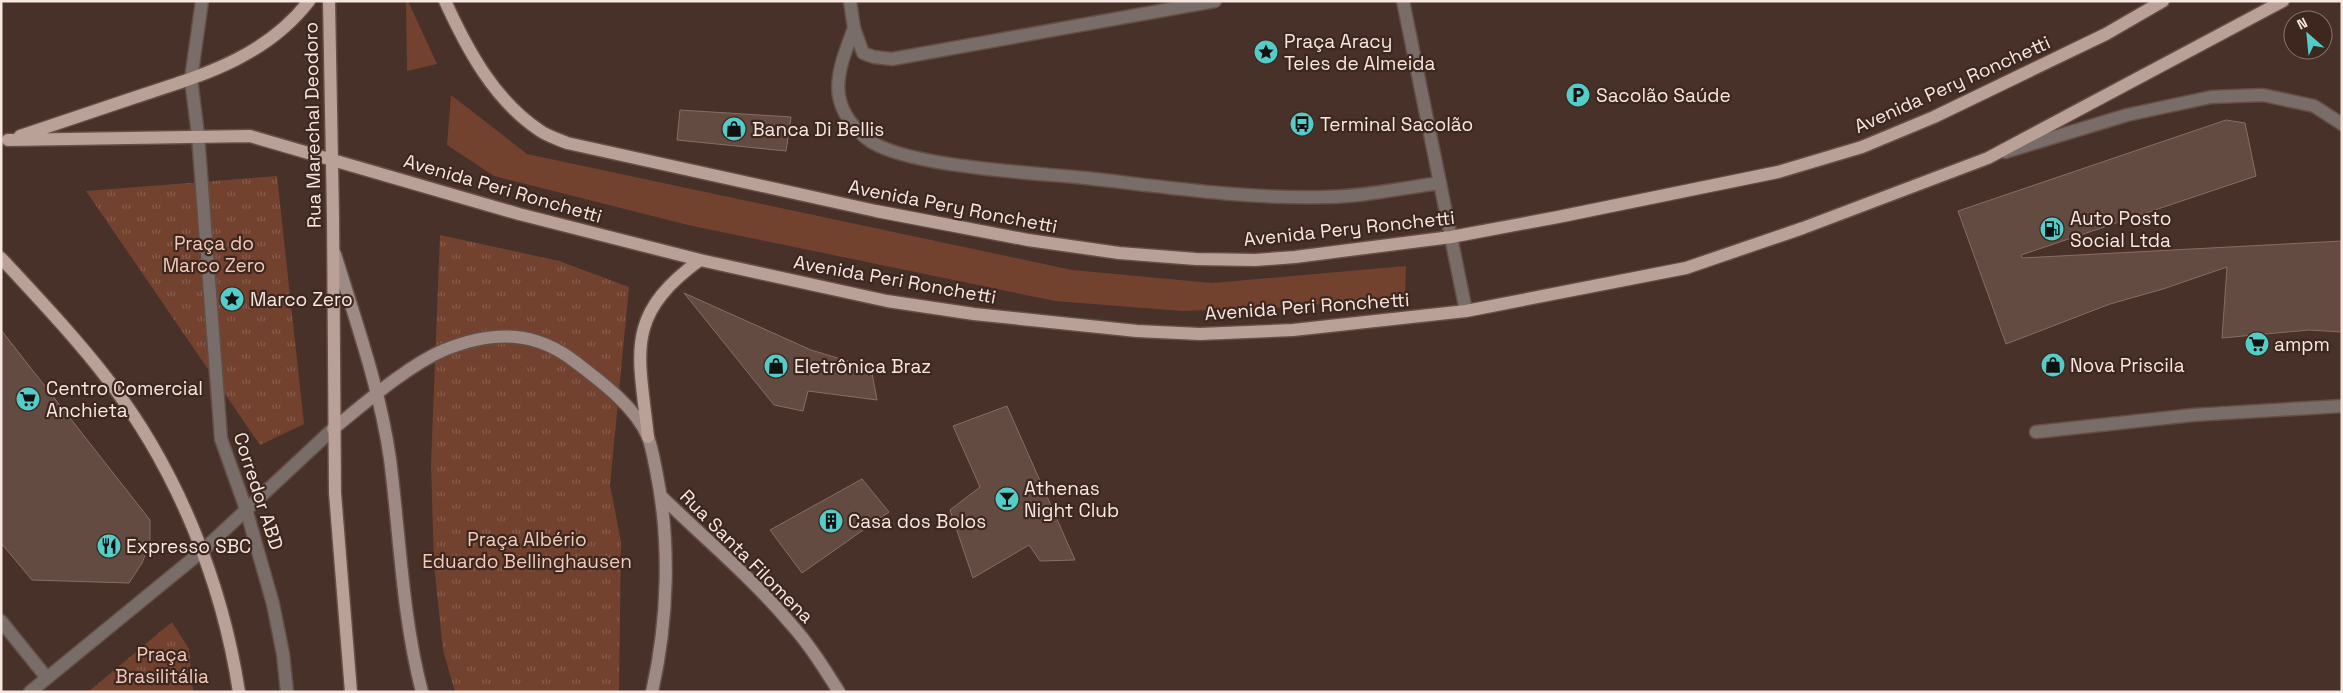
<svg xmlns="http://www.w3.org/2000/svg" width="2343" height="693" viewBox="0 0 2343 693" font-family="'Space Grotesk',sans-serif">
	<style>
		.green { fill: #73422f }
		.park { fill: url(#park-tufts) }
		.building { fill: #634b42; stroke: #876e64 }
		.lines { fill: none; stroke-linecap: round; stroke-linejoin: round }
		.lane-casing { stroke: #644e46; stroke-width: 15 }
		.street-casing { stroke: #644e46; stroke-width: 15 }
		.secondary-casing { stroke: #644e46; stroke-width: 15 }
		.primary-casing { stroke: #644e46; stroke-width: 15 }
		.lane { stroke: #796d69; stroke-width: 12 }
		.street { stroke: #796d69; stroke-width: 12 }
		.secondary { stroke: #9d8a84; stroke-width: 12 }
		.primary { stroke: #b9a198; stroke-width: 12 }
		.labels { text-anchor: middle; stroke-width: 4.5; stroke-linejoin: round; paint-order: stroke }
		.poi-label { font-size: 19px; fill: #f6e7e1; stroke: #3d271f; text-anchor: start }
		.street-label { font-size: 19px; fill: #f6e7e1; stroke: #3d271f }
		.park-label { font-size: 19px; fill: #f3caba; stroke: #3d271f }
	</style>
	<defs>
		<pattern id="park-tufts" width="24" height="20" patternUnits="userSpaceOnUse" patternTransform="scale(1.25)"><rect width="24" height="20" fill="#73422f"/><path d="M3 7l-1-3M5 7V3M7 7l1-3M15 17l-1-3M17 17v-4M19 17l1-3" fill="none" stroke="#885d4d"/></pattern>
	</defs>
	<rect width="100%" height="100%" fill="#483129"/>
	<path class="green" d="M406,1H408L437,64L407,71Z
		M451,95L527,154L1072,270L1212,283L1406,266L1405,295L1294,307L1182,311L1055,301L688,225L494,176L447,145Z"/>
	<path class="park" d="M277,176L304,424L260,445L86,191Z
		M440,235L559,261L629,287L610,485L621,542L619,692H455L443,650L434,564L431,464Z
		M172,622L189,649L193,692H88Z"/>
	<path class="building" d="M680,110L791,117L786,151L677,140Z
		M2226,120L2245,123L2256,176L2021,255L2022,258L2342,241V332L2309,330L2222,338L2227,267L2163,289L2110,304L2006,344L1958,211Z
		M684,293L811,350L871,368L877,400L808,391L803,411L774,405Z
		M1,330L150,520V543L142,563L129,583L32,580L1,543Z
		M1007,406L1075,560L1040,561L1029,545L973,578L950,510L980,487L953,426Z
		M862,479L889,512L802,573L770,530Z"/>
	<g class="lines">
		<defs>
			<path id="lane" d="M202,1L191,79L198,135L221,439L246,509L273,604L283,654L287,692
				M854,28C838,71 824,103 866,138C900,167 1037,173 1086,178C1165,187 1244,199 1324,197C1362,197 1402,188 1440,183
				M2036,432L2193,415L2342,406"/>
			<path id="street" d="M850,1L854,28L863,53L874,57L892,59L1215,1
				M1403,1L1466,311
				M2005,152L2127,115L2211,97L2263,95L2314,106L2342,124
				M1,621L47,678
				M30,692L201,552L333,429"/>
			<path id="secondary" d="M335,254C356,322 380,389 390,459C400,536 402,616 422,692
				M333,429C364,404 407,366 444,350C493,330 536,330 578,364C603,383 636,408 648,437C652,448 654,460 656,470C671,542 668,621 652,692
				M661,496C704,538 751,577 790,623C809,644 824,668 839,692"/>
			<path id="primary" d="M329,1L333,217L335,493L351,692
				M445,1C467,49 494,100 539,130C547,136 558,139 567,143L876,211L1028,240L1119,253L1196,259L1255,260L1295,257L1451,237L1558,217L1778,172L1862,147L1934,117L2106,34L2163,1
				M20,136C59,123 97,110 136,97C200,76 265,58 309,1
				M8,140L250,136L519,214L700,260L887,301L974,314L1137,331L1200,334L1293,330L1466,311L1686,268L1803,228L1988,158L2283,1
				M1,258C38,298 76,338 109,381C177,470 222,581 239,692
				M648,437C639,353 623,316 700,260"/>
		</defs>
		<use href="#lane" class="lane-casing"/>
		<use href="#street" class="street-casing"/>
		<use href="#secondary" class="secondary-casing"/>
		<use href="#primary" class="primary-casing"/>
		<use href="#lane" class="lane"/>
		<use href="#street" class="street"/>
		<use href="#secondary" class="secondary"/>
		<use href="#primary" class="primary"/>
	</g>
	<defs>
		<symbol id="sight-disc" viewBox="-11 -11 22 22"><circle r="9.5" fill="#54cdc8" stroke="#3d271f"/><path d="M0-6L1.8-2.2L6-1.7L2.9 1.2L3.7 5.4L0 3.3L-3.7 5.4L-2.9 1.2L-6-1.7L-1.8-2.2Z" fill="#111"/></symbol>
		<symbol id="parking-disc" viewBox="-11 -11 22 22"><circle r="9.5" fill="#54cdc8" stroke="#3d271f"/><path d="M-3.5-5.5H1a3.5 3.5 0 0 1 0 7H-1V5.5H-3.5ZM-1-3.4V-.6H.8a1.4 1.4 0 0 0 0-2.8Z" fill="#111"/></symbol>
		<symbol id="bus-disc" viewBox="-11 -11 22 22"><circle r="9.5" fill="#54cdc8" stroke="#3d271f"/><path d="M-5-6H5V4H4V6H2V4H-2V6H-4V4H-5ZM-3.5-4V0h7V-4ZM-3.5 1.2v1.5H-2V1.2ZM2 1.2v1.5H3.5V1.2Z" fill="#111"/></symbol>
		<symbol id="shop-disc" viewBox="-11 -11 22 22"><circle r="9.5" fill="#54cdc8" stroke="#3d271f"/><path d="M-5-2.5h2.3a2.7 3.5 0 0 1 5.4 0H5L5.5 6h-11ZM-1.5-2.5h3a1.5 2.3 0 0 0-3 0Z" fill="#111"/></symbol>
		<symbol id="fuel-disc" viewBox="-11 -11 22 22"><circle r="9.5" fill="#54cdc8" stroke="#3d271f"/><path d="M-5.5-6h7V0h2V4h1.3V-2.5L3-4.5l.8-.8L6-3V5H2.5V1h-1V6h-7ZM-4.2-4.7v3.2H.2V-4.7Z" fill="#111"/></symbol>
		<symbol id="supermarket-disc" viewBox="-11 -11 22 22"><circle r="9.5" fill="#54cdc8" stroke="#3d271f"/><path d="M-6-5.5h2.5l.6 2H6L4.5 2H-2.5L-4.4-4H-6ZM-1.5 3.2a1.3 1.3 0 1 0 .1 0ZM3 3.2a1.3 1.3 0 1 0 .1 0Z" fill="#111"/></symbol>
		<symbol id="bar-disc" viewBox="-11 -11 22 22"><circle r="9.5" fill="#54cdc8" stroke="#3d271f"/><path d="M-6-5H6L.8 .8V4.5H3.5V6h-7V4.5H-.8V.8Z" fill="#111"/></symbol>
		<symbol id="building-disc" viewBox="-11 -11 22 22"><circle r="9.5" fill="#54cdc8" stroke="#3d271f"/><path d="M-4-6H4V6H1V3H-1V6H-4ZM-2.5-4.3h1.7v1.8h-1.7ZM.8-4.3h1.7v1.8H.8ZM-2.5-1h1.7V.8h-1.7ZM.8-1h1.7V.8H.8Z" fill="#111"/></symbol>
		<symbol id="restaurant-disc" viewBox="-11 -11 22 22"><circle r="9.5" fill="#54cdc8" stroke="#3d271f"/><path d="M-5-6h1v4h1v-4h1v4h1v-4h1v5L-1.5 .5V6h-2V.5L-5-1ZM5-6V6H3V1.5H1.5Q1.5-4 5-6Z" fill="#111"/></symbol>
	</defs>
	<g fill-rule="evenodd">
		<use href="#sight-disc" x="1252" y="38" width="28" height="28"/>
		<use href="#parking-disc" x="1564" y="81" width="28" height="28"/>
		<use href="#bus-disc" x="1288" y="110" width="28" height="28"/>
		<use href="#shop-disc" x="720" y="115" width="28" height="28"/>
		<use href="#fuel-disc" x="2038" y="215" width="28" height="28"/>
		<use href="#sight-disc" x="218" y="285" width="28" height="28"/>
		<use href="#supermarket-disc" x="2243" y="330" width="28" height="28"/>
		<use href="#shop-disc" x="2039" y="351" width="28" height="28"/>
		<use href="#shop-disc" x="762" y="352" width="28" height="28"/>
		<use href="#supermarket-disc" x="14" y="385" width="28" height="28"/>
		<use href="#bar-disc" x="993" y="485" width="28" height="28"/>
		<use href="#building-disc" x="817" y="507" width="28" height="28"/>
		<use href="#restaurant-disc" x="95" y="532" width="28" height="28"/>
	</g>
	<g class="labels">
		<g class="poi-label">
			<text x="1284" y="48">Praça Aracy<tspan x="1284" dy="22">Teles de Almeida</tspan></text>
			<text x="1596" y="102">Sacolão Saúde</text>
			<text x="1320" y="131">Terminal Sacolão</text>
			<text x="752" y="136">Banca Di Bellis</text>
			<text x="2070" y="225">Auto Posto<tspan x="2070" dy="22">Social Ltda</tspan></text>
			<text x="250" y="306">Marco Zero</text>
			<text x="2274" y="351">ampm</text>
			<text x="2070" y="372">Nova Priscila</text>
			<text x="794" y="373">Eletrônica Braz</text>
			<text x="46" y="395">Centro Comercial<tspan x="46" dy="22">Anchieta</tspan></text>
			<text x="1024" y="495">Athenas<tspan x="1024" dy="22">Night Club</tspan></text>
			<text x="848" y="528">Casa dos Bolos</text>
			<text x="126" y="553">Expresso SBC</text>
		</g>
		<g class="street-label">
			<text transform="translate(1952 84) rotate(-24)" y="7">Avenida Pery Ronchetti</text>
			<text transform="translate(312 125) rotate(-91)" y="7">Rua Marechal Deodoro</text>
			<text transform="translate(503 188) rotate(16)" y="7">Avenida Peri Ronchetti</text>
			<text transform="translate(953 206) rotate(11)" y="7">Avenida Pery Ronchetti</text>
			<text transform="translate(1349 228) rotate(-6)" y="7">Avenida Pery Ronchetti</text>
			<text transform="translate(895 279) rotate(10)" y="7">Avenida Peri Ronchetti</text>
			<text transform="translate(1307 306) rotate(-4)" y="7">Avenida Peri Ronchetti</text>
			<text transform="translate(259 491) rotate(72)" y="7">Corredor ABD</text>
			<text transform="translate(747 556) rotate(45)" y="7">Rua Santa Filomena</text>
		</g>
		<g class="park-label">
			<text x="214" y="250">Praça do<tspan x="214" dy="22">Marco Zero</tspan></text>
			<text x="527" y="546">Praça Albério<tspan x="527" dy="22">Eduardo Bellinghausen</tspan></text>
			<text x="162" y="661">Praça<tspan x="162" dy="22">Brasilitália</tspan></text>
		</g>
	</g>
	<rect width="2343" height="693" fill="none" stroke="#f6e7e1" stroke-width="5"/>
	<g transform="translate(2308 35) rotate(333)"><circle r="24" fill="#3d271f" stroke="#87746d"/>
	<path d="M0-4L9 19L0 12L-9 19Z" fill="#54cdc8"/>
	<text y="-8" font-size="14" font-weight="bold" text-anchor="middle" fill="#f6e7e1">N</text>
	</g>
</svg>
